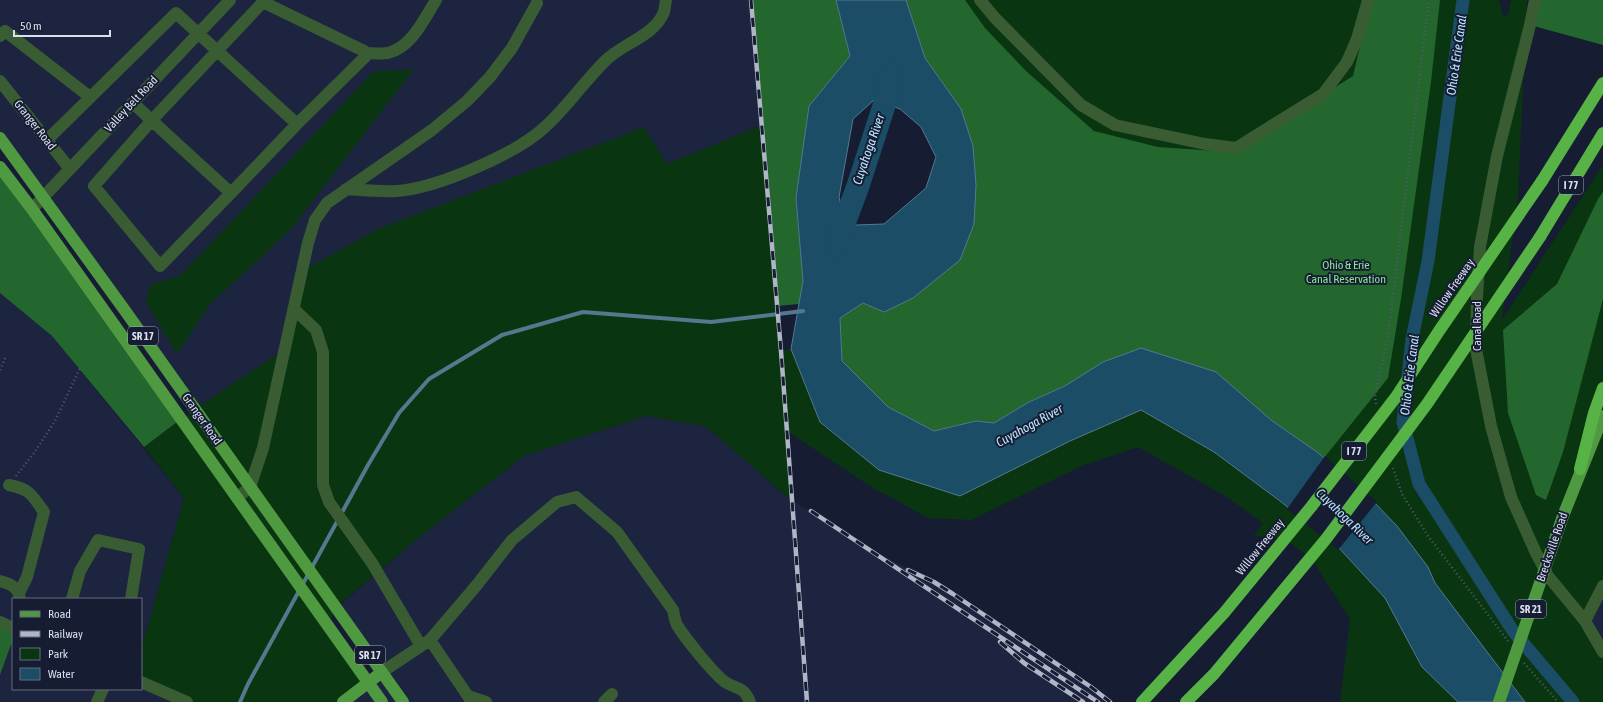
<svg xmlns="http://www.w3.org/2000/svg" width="1603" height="702" viewBox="0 0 1603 702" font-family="'Asap Condensed',sans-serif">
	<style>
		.built { fill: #1c2440 }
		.green { fill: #093511 }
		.forest { fill: #23672e }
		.water { fill: #1b4d66; stroke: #54798f; fill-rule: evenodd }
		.pier { fill: #161d33 }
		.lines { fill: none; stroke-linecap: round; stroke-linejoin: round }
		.stream { stroke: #54798f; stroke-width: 4 }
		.canal { stroke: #1b4d66; stroke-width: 13 }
		.river { stroke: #1b4d66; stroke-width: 23 }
		.path { stroke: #535a6d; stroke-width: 2.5; stroke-dasharray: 1 3; stroke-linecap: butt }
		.minor { stroke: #395c33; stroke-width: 12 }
		.major { stroke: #4f9a41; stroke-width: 12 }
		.highway { stroke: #57b345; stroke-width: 12 }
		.rail-casing { stroke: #b0b6c6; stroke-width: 4.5 }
		.rail { stroke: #161d33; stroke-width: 3; stroke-dasharray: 9; stroke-linecap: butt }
		.major-bridge { stroke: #4f9a41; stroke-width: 12 }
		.highway-bridge { stroke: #57b345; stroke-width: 12 }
		.labels { text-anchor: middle; stroke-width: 4; stroke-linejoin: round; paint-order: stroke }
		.shield { fill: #161d33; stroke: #9fa5b6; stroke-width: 1 }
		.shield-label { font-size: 11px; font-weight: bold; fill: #dadfee }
		.street-label { font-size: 12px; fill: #dadfee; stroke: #161d33 }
		.park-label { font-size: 12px; fill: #8be594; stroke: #161d33 }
		.water-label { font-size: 13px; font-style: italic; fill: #b9e5fd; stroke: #161d33 }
	</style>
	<rect width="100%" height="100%" fill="#161d33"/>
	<path class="built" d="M0,0H749L756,55L762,125L667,164L644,127L285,349L195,409L0,138Z
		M0,293L52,336L184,498L141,650V599H13V628L0,622Z
		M646,416L705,426L792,501L813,512L870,549L934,582L953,594L1091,687L1110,702H343L382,672L336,608L422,535L524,456Z
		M1603,586V652L1585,621Z
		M13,639V689H141V682L187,702H0V675Z"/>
	<path class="green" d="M906,0H1499L1503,16L1508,14L1511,0H1527L1518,197L1502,320L1603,165V388L1594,413L1603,416V586L1585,621L1603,652V702H1512L1339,548L1385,598L1422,667L1458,702H1340L1350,619L1311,558L1285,539L1254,536L1263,523L1227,497L1138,447L1084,465L971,520L928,518L870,486L787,431L792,501L705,426L646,416L524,456L422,535L336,607L328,625L367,682L343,702H187L141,682V650L184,498L144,447L195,409L285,349L302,271L378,229L644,127L667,164L762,125L781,351L791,349L820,422L1070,441L1141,410L1214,452L1280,501L976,185Z
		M414,69L293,227L260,259L211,303L177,354L146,302L150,285L181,275L373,72Z"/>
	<path class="forest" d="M749,0H836L850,56L809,106L796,198L803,281L799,304L777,306L756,55Z
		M906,0H965L985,28L1026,71L1094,131L1158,147L1232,152L1353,76L1371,0H1440L1431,82L1401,299L1388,378L1324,458L1271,420L1065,386L1029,402L994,423L976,421L934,431L888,407L842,361L840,318L863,303L884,312L961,109L925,58Z
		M1535,0H1603V45L1530,25Z
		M0,167L181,419L144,447L52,336L0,293Z
		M1603,192V299L1563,452L1546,500L1536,495L1508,413L1503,330L1557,284L1598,199Z
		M0,622L13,628V639L0,675Z"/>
	<path class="water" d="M836,0H906L925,58L961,109L973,146L976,185L974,224L960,260L913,298L884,312L863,303L840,318L842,361L888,407L934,431L976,421L994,423L1029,402L1065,386L1103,362L1141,348L1216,372L1271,420L1317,452L1372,500L1397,526L1428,567L1435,583L1525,702H1458L1422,667L1385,598L1339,548L1280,501L1214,452L1141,410L1070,441L960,496L879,470L820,422L791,349L803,281L796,198L809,106L850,56ZM874,100L900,109L921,127L936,157L926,188L884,224L856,225L843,214L839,197L853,119Z"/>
	<path class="pier" d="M1325,456L1377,502L1338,550L1287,509Z"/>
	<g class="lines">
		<path class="stream" d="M240,702L248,684L368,465L399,413L429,379L502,335L583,312L711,322L803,311"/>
		<path class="canal" d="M1463,0L1428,261L1412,339L1403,422L1419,484L1513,631L1573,702"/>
		<path class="river" d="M836,245L858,186L892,81L890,74"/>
		<path class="path" d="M0,370L6,356
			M1376,404L1375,397L1388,336L1429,0
			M1393,468L1402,494L1428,536L1508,641
			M16,476L34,453L55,421L81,366
			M1524,663L1558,702"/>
		<path class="minor" d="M980,0L995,18L1081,105L1115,125L1205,144L1236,148L1323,94L1347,62L1357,39L1368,0
			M1535,0L1530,25L1497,156L1480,247L1477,297L1476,349L1491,426L1511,497L1535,551L1548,576L1585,621L1603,652
			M0,36L5,31L90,97
			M366,53C373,53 381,54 388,53C412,47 424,19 436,0
			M0,81L70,169
			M133,103C165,133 198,163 231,193L160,266L94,186L152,120L263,2L364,51L366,53L365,57L297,124L231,193
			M47,140L176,13L297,124
			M346,189C362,190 380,192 397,191C437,188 516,154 545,127C567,107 584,82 604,62C622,43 654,37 664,12C665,8 665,4 666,0
			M32,209L230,0
			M294,309L316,330L323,352V485L329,502L372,563L421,646
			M9,485C30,489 32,495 44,512L27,577L19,593
			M237,498L250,487L263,448L308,243L315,220L327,203L432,130L467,101L490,77L512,48L537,3
			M0,581C11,584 18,587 20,599
			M72,599L80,571L98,540L139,549L131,599
			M1585,621L1603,586
			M0,622L13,628
			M430,640L476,586L512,540L557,502L576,497L617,532L673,610C674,615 675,621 677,625C685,638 713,673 725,682C736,689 744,686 750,702
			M382,672L430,640L472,702
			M141,682L187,702
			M468,696L486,702
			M97,702L103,689
			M604,702L612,694"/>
		<path class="major" d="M0,138L126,312L403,702
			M0,167L32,209L382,702
			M1563,516L1603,416
			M343,702L382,672"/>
		<path class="highway" d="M1542,181L1603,83
			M1540,237L1603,133
			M1580,469L1594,413L1603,388"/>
		<defs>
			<path id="rail" d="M751,0L781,351L807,702
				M811,511L1098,702
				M908,570L934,582L953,594L1091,687L1110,702
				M1000,642L1024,663L1083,702"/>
		</defs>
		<use href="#rail" class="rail-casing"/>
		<use href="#rail" class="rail"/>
		<path class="major-bridge" d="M1499,702L1563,516"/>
		<path class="highway-bridge" d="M1142,702L1224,613L1311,507L1396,397L1439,331L1542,181
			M1186,702L1214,674L1326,539L1427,404L1540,237"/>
	</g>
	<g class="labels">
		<g class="shield">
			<rect x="1559" y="176" width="24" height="18" rx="3"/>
			<rect x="128" y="327" width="30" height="18" rx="3"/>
			<rect x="1342" y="442" width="24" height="18" rx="3"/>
			<rect x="1516" y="600" width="30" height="18" rx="3"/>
			<rect x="355" y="646" width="30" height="18" rx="3"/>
		</g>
		<g class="shield-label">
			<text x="1571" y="189">I 77</text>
			<text x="143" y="340">SR 17</text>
			<text x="1354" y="455">I 77</text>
			<text x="1531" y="613">SR 21</text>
			<text x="370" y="659">SR 17</text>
		</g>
		<g class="street-label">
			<text transform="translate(131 104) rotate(-47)" y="4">Valley Belt Road</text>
			<text transform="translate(35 125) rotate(52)" y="4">Granger Road</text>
			<text transform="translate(1452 288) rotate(-55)" y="4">Willow Freeway</text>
			<text transform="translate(1477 326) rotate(-90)" y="4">Canal Road</text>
			<text transform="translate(202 419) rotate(55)" y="4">Granger Road</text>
			<text transform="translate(1260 547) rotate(-51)" y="4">Willow Freeway</text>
			<text transform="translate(1552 547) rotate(-71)" y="4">Brecksville Road</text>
		</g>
		<g class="park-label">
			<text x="1346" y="269">Ohio &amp; Erie<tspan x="1346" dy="14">Canal Reservation</tspan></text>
		</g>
		<g class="water-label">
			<text transform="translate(1456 55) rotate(-82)" y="5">Ohio &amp; Erie Canal</text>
			<text transform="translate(868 149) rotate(-71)" y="5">Cuyahoga River</text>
			<text transform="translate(1409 375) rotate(-83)" y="5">Ohio &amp; Erie Canal</text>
			<text transform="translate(1029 425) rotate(-29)" y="5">Cuyahoga River</text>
			<text transform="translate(1345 516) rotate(44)" y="5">Cuyahoga River</text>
		</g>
	</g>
	<rect x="12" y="598" width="130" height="92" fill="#161d33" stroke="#646b7e"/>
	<rect x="20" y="611" width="20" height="6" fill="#4f9a41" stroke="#646b7e"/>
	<text x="48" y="618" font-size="12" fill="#dadfee">Road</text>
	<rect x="20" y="631" width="20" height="6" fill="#b0b6c6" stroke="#646b7e"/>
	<text x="48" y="638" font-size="12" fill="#dadfee">Railway</text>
	<rect x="20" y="648" width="20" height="12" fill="#093511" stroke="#646b7e"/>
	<text x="48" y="658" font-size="12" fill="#dadfee">Park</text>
	<rect x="20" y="668" width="20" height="12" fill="#1b4d66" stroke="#646b7e"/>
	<text x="48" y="678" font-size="12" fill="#dadfee">Water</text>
	<path d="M14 30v6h96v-6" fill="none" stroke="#dadfee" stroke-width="2"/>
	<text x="20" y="30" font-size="12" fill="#dadfee" stroke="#161d33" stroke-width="3" paint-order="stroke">50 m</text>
</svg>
